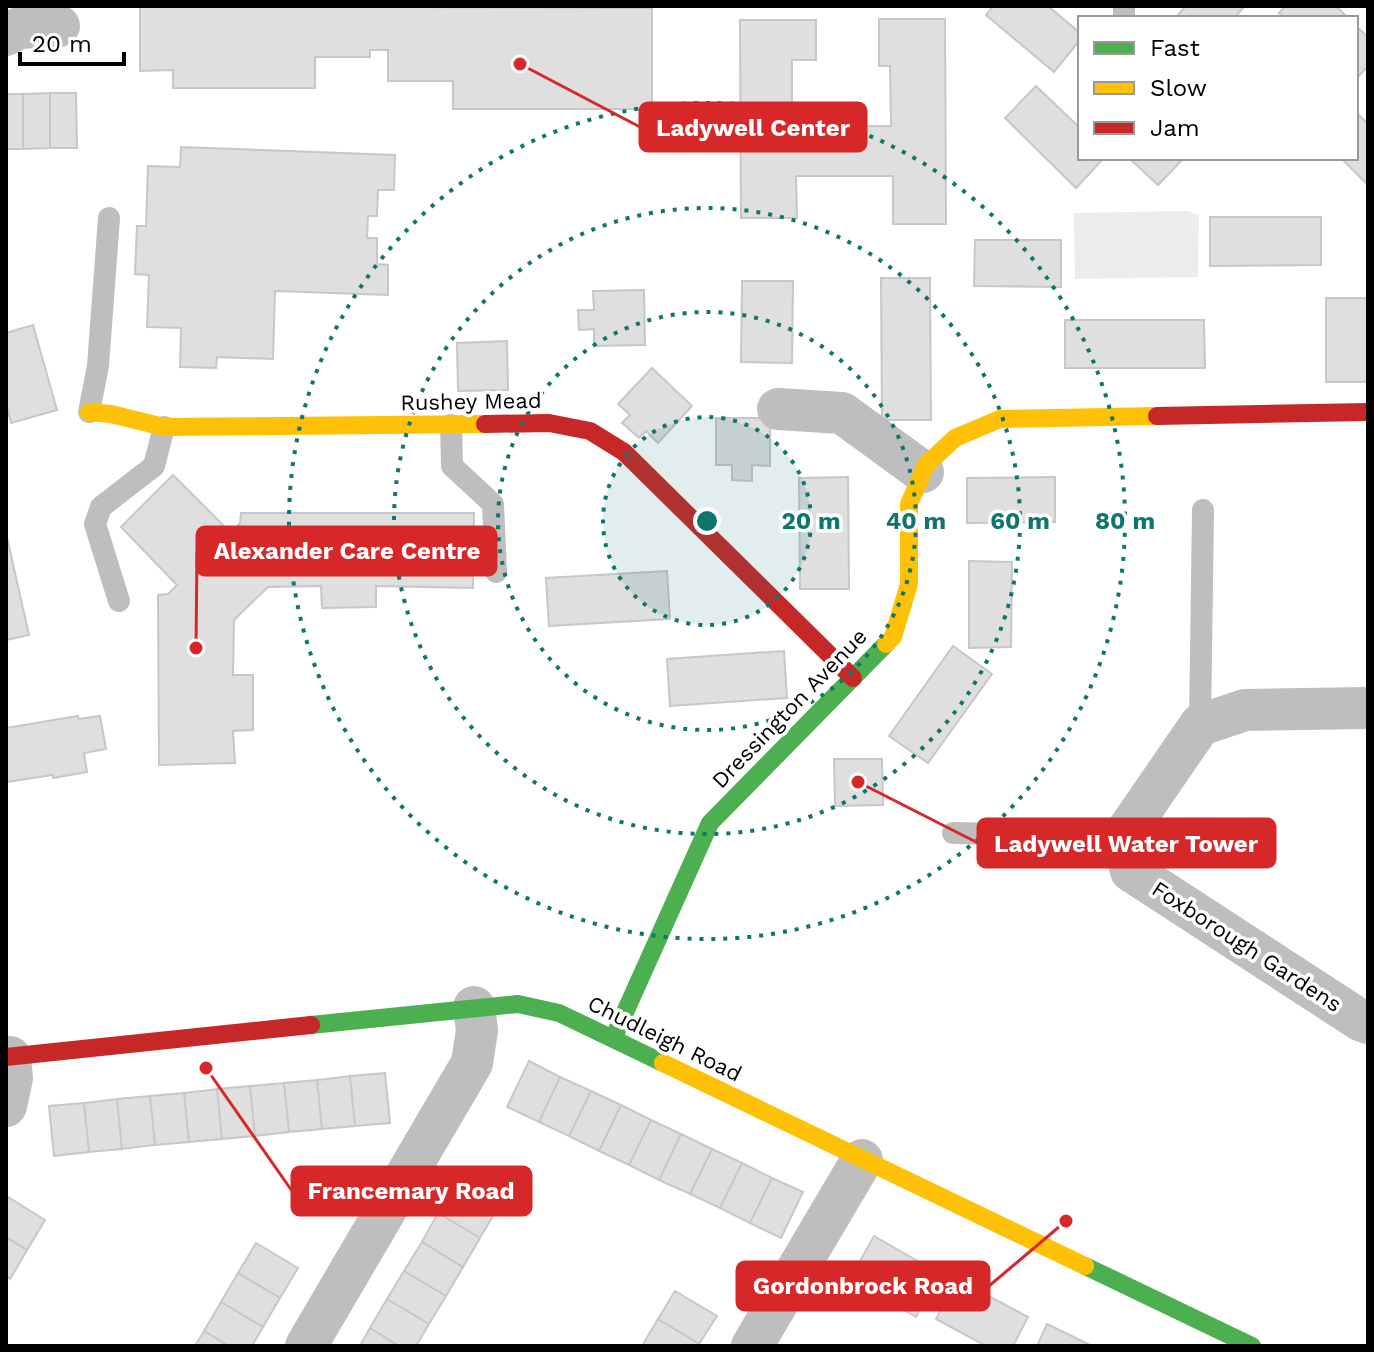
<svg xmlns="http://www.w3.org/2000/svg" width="1374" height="1352" viewBox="0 0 1374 1352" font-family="'Work Sans',sans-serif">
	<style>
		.garden { fill: #ececec }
		.building { fill: #dfdfdf; stroke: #c7c7c7; stroke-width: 2 }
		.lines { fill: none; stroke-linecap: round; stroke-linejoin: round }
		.lane { stroke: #bebebe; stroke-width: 22 }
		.street { stroke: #bebebe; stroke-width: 42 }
		.fast { stroke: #4caf50; stroke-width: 18 }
		.slow { stroke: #ffc107; stroke-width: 18 }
		.jam { stroke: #c62828; stroke-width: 18 }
		.ring { fill: none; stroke: #0f766e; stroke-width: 4; stroke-dasharray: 4 8 }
		.labels { text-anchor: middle; stroke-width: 7; stroke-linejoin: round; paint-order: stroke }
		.street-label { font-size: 22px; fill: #000; stroke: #fff }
		.centre { fill: #0f766e; stroke: #fff; stroke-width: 4 }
		.ring-label { font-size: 24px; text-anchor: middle; font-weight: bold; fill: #0f766e; stroke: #fff; stroke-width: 7; stroke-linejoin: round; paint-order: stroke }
		.leader { fill: none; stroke: #d62828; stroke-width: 3 }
		.callout-dot { fill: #d62828; stroke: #fff; stroke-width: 3 }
		.callout { fill: #d62828; stroke: #d62828; stroke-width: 3 }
		.callout-label { font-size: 24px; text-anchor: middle; font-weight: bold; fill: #fff }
	</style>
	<rect width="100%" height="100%" fill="#fff"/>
	<path class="garden" d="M1188,211L1199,215L1198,277L1075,279L1074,213Z"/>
	<path class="building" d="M140,6L652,8V109H453V81H388V50H370V57H315V88H173V70L140,71Z
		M993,6H1048L1080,33V40L1054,72L986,15Z
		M1186,6H1245L1234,18H1175Z
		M1286,6H1336L1348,18H1285L1279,13Z
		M879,19H945L946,224H893V176H796L797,218H741L740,20H816V60H792V126H891L890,66H879Z
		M1356,26L1368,37V66L1356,79Z
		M1036,86L1080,128V158H1104L1076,188L1005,118Z
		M50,93V148L23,149V94Z
		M50,93H76L77,148H50Z
		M6,94H23V149H6Z
		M1356,112L1368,124V185L1341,158H1356Z
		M181,147L395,155L394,190H378L377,216H368L367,238H377V264L388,265V295L275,291L273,359L217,357L216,368L180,367L181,328L147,327L149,275L135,274L137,226H146L148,166L180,167Z
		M1129,158H1184L1158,185Z
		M1210,217H1321V265L1210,266Z
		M975,240H1061V287L974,286Z
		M881,278H930L931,420H882Z
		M742,281H793L792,363L741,362Z
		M644,290L645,345L594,346V329L579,330L578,310H594L593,291Z
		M1326,298H1368V382H1326Z
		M1065,320H1204L1205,368H1065Z
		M33,325L57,410L11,423L6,403V333Z
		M507,341L508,390L458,391L457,343Z
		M652,368L692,406L658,443L646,431L639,438L622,423L630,415L618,404Z
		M716,418H770V466L752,465V481L732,480V465H716Z
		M173,475L231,533L240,523L241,513H474L473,588L376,586V607L322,608L321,586L268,587L234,620L233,675H253V730L233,731L235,763L159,765L158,595L168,594L177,585L121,527Z
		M848,477L849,589H800L799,478Z
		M1055,477V522L967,523V478Z
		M6,533L29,635L6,640Z
		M969,561L1012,562L1011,647L969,648Z
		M667,571L670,619L549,626L546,578Z
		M953,646L992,674L928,763L889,736Z
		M784,651L787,698L670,706L667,659Z
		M78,716L79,719L100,716L106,749L84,753L87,772L53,778V775L6,782V728Z
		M834,759H882L883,805L835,806Z
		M529,1061L560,1077L539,1122L507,1107Z
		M385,1073L390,1123L355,1126L350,1076Z
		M350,1076L355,1126L322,1129L317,1080Z
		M560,1077L591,1091L569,1136L539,1122Z
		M317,1080L322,1129L289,1132L284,1083Z
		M284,1083L289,1132L255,1136L250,1086Z
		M250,1086L255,1136L222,1139L217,1089Z
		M217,1089L222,1139L189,1142L184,1093Z
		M591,1091L621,1105L599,1151L569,1136Z
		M184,1093L189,1142L155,1145L150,1096Z
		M150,1096L155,1145L122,1149L117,1099Z
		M117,1099L122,1149L89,1152L84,1103Z
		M84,1103L89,1152L54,1156L49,1106Z
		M621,1105L651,1120L629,1165L599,1151Z
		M651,1120L681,1134L659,1180L629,1165Z
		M681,1134L712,1149L690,1194L659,1180Z
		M712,1149L742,1163L720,1208L690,1194Z
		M742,1163L772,1178L750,1223L720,1208Z
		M772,1178L803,1192L781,1238L750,1223Z
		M456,1184L497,1209L480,1238L438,1213Z
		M8,1197L45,1220L27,1250L6,1237V1200Z
		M438,1213L480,1238L463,1267L422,1242Z
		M874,1236L940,1274L916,1317L850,1279Z
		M6,1237L27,1250L10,1279L6,1276Z
		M422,1242L463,1267L446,1296L404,1271Z
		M256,1243L298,1268L280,1298L238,1273Z
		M404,1271L446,1296L429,1324L387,1299Z
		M238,1273L280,1298L263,1327L221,1302Z
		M957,1279L1028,1317L1013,1346H986L936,1319Z
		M675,1291L717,1316L699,1344L658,1319Z
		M387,1299L429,1324L416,1346H399L370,1328Z
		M221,1302L263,1327L252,1346H229L204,1331Z
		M658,1319L699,1344L698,1346H642Z
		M1047,1324L1092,1346H1037Z
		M370,1328L399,1346H360Z
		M204,1331L229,1346H195Z"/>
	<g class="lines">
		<path class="lane" d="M1124,6V18
			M89,412L98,366L109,218
			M451,425L452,466L493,504L496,572
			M119,601L95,524L101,507L154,466L164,427
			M1200,725L1203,510
			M953,833L1123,837"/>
		<path class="street" d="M6,35L19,28L59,26
			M778,409L842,413L923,472
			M1368,708L1245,710L1200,725L1123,837L1131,871L1360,1020L1368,1023
			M6,1106L12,1078L10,1057
			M306,1346L472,1063L477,1030L474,1007
			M752,1346L862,1160"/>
		<path class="fast" d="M311,1025L518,1004L559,1013L663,1063
			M613,1039L710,823L886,644
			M1085,1266L1252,1346"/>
		<path class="slow" d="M89,412L111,414L164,427L485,424
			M886,644L893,637L909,584V504L926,465L955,438L1000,419L1157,416
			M663,1063L1085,1266"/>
		<path class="jam" d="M1157,416L1368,412
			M485,424L549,423L590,431L624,452L853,678
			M6,1057L311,1025"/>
	</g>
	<circle cx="707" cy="521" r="104" fill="#0f766e" fill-opacity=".12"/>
	<g class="ring">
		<circle cx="707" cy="521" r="104"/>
		<circle cx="707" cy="521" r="209"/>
		<circle cx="707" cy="521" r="313"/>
		<circle cx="707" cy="521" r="418"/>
	</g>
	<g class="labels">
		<g class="street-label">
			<text transform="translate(471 401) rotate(-1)" y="8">Rushey Mead</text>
			<text transform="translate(789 708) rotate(-46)" y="8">Dressington Avenue</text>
			<text transform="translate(1247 946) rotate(33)" y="8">Foxborough Gardens</text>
			<text transform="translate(665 1038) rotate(26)" y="8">Chudleigh Road</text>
		</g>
	</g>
	<circle cx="707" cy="521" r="12" class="centre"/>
	<g class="ring-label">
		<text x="811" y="529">20 m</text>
		<text x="916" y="529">40 m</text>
		<text x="1020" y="529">60 m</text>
		<text x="1125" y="529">80 m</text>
	</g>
	<path class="leader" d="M520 64L640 127M196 648L197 551M858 782L978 843M206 1068L292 1191M1066 1221L989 1286"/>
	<g class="callout-dot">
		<circle cx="520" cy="64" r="8"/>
		<circle cx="196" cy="648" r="8"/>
		<circle cx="858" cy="782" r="8"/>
		<circle cx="206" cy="1068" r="8"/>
		<circle cx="1066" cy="1221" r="8"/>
	</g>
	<g class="callout">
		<rect x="640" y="103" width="226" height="48" rx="8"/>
		<rect x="197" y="527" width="299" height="48" rx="8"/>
		<rect x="978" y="819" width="297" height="48" rx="8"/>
		<rect x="292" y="1167" width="239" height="48" rx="8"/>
		<rect x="737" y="1262" width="252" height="48" rx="8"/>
	</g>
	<g class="callout-label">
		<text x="753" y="136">Ladywell Center</text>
		<text x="347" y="559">Alexander Care Centre</text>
		<text x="1126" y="852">Ladywell Water Tower</text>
		<text x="411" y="1199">Francemary Road</text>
		<text x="863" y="1294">Gordonbrock Road</text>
	</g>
	<rect width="1374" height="1352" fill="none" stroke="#000000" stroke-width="16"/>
	<rect x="1078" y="16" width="280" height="144" fill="#ffffff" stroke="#999999" stroke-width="2"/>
	<rect x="1094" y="42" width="40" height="12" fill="#4caf50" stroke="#999999" stroke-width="2"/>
	<text x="1150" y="56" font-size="24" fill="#000000">Fast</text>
	<rect x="1094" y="82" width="40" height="12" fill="#ffc107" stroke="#999999" stroke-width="2"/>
	<text x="1150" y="96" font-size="24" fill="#000000">Slow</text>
	<rect x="1094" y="122" width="40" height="12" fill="#c62828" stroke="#999999" stroke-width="2"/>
	<text x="1150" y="136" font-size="24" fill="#000000">Jam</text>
	<path d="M20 52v12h104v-12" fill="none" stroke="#000000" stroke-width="4"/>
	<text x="32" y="52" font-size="24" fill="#000000" stroke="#ffffff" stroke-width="6" paint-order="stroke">20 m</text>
</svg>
